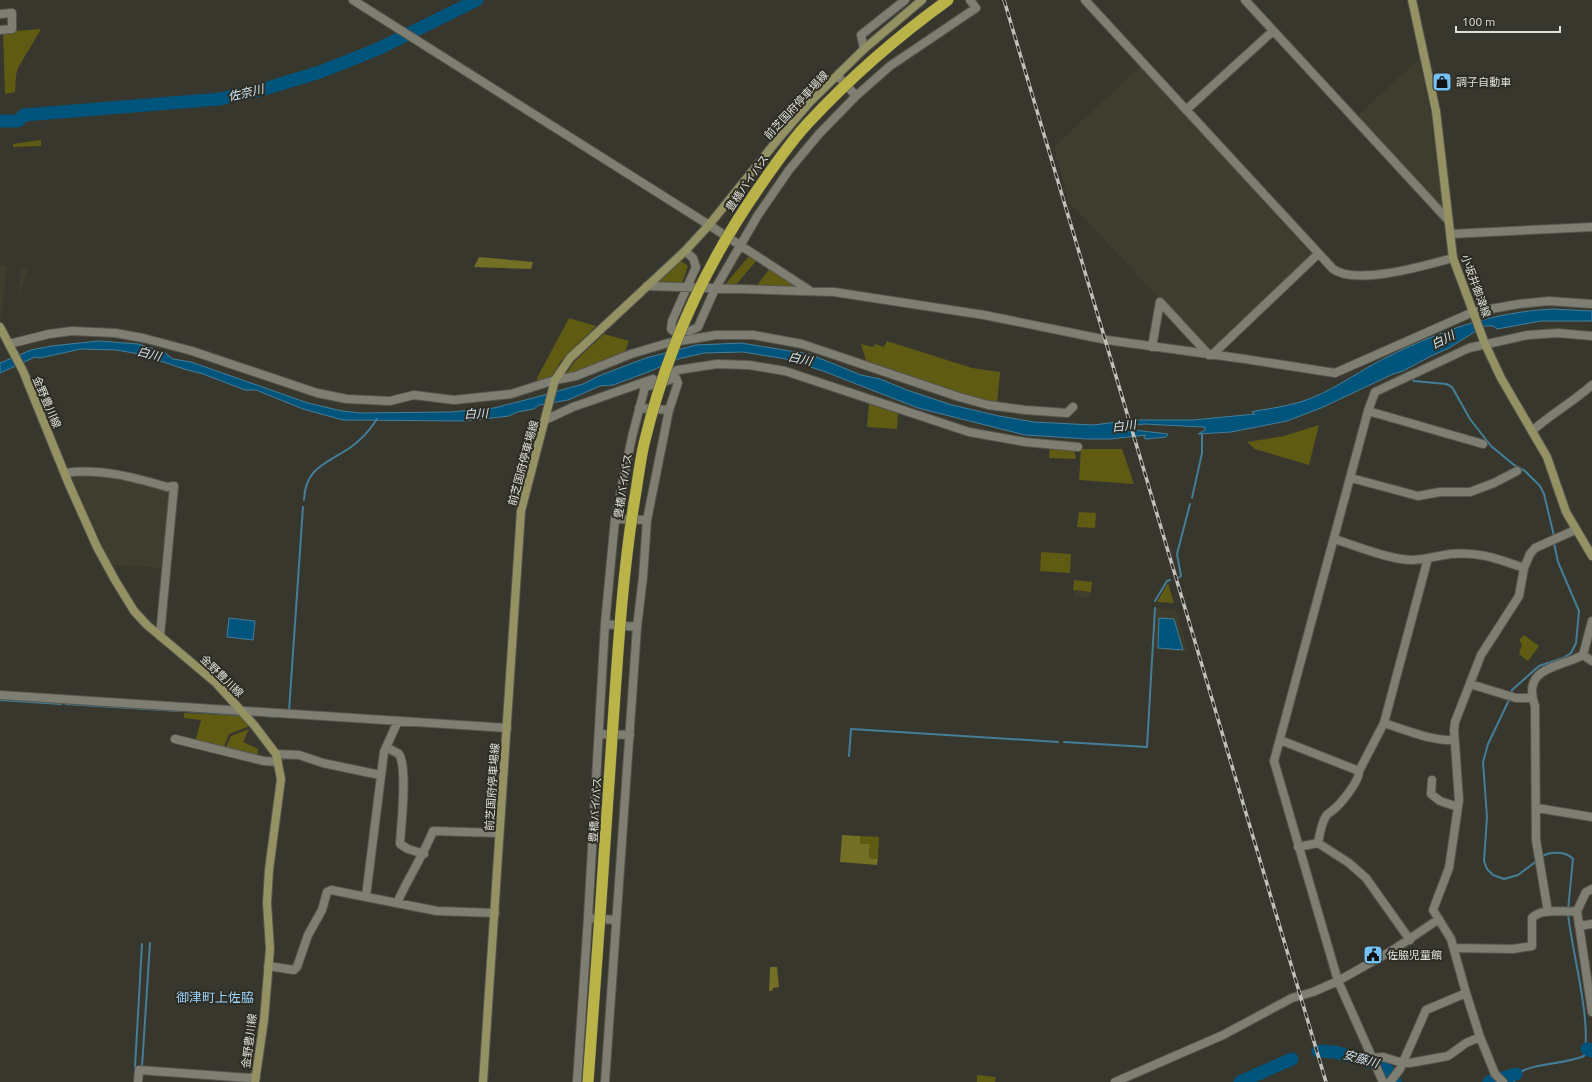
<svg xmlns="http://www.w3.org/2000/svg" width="1592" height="1082" viewBox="0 0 1592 1082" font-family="Ubuntu,'Noto Sans JP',sans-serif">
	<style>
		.built { fill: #3f3e2e }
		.green { fill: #5f5b13 }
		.forest { fill: #736f24 }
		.water { fill: #01547c; stroke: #447e98 }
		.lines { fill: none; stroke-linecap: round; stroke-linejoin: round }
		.stream { stroke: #447e98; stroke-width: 2 }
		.river { stroke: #01547c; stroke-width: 13 }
		.minor-casing { stroke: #55554d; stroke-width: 10 }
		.secondary-casing { stroke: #55554d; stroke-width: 10 }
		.minor { stroke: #7e7e73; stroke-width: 8 }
		.secondary { stroke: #949263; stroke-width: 8 }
		.rail-casing { stroke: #c1c0ba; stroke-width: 3.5 }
		.rail { stroke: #2e2d24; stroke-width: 2; stroke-dasharray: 6; stroke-linecap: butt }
		.trunk-bridge-casing { stroke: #55554d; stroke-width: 12; stroke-linecap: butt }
		.trunk-bridge { stroke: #bab448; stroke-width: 11 }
		.labels { text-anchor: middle; stroke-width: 4; stroke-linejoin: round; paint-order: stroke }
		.poi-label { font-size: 11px; fill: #e0e0da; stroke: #2e2d24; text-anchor: start }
		.street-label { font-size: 11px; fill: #e0e0da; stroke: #2e2d24 }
		.water-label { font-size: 12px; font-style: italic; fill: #cfe3f2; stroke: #2e2d24 }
		.quarter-label { font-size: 13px; fill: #9ad2fa; stroke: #2e2d24 }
	</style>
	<rect width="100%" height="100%" fill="#38372e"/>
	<path class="built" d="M1419,59L1430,112L1444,213L1356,117Z
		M1141,66L1313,256L1210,352L1069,202L1054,147Z
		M0,265L7,266L1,319L0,318Z
		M21,267L29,268L19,294Z
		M95,475L145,484L169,491L165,568L111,565L71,476Z
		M1073,591L1091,592L1090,598L1075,597Z
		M1156,608L1176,610L1188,652L1154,649Z"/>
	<path class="green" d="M41,29L18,68L16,75L15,92L5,94L3,32Z
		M41,140V146L13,147V144Z
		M750,255L757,260L734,287H725L728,281Z
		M681,261L688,266L681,286L656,285Z
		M770,268L801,288H755Z
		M569,318L596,326L560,362L551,380L537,382V378Z
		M604,334L629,341L625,352L576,375L564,377L575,361Z
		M887,341L972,368L1000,372L997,403L959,394L867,363L861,344L873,347L875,344L884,347Z
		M869,403L898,413L897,429L867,427Z
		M1319,425L1309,465L1255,449L1247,442L1284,436Z
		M1050,446L1074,450L1076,458L1074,459L1049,458Z
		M1081,449H1122L1134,484L1079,480Z
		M1079,512L1096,513L1095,528L1077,527Z
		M1041,552L1071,554L1070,573L1040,571Z
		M1074,580L1092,582L1091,592L1073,590Z
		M1168,583L1174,603L1157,602Z
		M1524,635L1539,646L1528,661L1519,654L1522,645L1519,640Z
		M184,713L242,716L250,726L229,734L223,749L195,742L201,720L184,718Z
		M249,729L243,742L258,749L257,757L225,749L231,736Z
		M860,836L879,837L878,859L869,858L870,844H860Z
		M977,1075L996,1077L995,1082H977Z"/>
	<path class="forest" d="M479,257L533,262L531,269L474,267Z
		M842,835L860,836V844H870L869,858L878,859L877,865L840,862Z
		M770,967H777L779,987L773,988L772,991H769Z"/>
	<path class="water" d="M1553,309L1592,311V321H1541L1497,329L1493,326H1484L1449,348L1429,357L1403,371L1393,374L1321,408L1287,421L1231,432L1198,434L1205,430V427H1203L1144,424L1123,427L1125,429L1168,434L1166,437L1146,439L1144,438L1146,435L1111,439H1087L1025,435L918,408L823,371L786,359L743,352L704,353L678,359L648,372L613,385L600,386L568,400L539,405L534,409L517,412L509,416L465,421L343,420L303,409L256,390H245L203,374L184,369L140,354L116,350L81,349L40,358L35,357L0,373V363L31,350L51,346L99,341L138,344L164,352L173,359L191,362L308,403L342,411L361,413L450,412L494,408L537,397L583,384L601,375L646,358L696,345L741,343L809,354L861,375L880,379L907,390L952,405L999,416L1034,422L1093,425L1133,420H1193L1255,414L1252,412L1255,411C1274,408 1295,405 1314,397C1338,387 1361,370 1385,358C1440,331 1492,312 1553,309Z
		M229,618L255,621L253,640L227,637Z
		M1159,618L1174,619L1183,650L1158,648Z"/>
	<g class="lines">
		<path class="stream" d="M1413,379L1414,381L1446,384L1452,387L1470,419L1491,446L1514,465L1525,471L1540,486L1544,494L1554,536
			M1192,498L1202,453V434
			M304,500C305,467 328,463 351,447C362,439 370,430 377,419
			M1178,578L1181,576L1177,554L1190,504
			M1155,601L1167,581L1170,580
			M1511,694L1512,690L1539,666L1563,658L1571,653L1576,643L1579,611L1558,562L1554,543
			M1510,698L1488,744L1483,762L1487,817L1484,861L1487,869L1493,875L1504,879L1518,875L1538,860
			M0,700L61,704
			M66,704L179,711
			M184,711L240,715
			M289,711L303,507
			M270,717H288
			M1064,742L1147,747L1155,608
			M849,756L851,729L1058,742
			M1541,857C1550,851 1566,851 1573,859L1568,910
			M135,1067L142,944
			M142,1067L150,943
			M1514,1082L1516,1074C1537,1062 1562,1065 1584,1056C1592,1022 1572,952 1568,914"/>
		<path class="river" d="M0,121H18L24,115L220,99L264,89L320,72L378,49L477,0
			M1587,1049L1592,1051
			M1318,1051L1335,1052L1380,1064L1385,1066L1395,1082
			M1240,1082L1292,1059
			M1489,1082L1516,1074"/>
		<defs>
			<path id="minor" d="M353,0L709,225L809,290
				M1085,0L1333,269C1356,286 1427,265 1453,258
				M1245,0L1448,220
				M0,14L12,13V29L0,30
				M864,49L861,35L905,0
				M838,76L856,96
				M1186,110L1273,31
				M1450,234L1592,227
				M685,251L693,258L696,267L672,321L671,329L673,331H690L698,327L715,289L758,215L789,170L819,134L856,96L890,66L976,8L970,0
				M647,286L834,292L984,315L1107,340L1245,359L1335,373L1473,312L1519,304L1549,301L1592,304
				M1160,302L1209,355
				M9,344L49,334L72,331L115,333L143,338L192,351L317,393L347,399L390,401L414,395L454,400L511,394L555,380L576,376L631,354L668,343L716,335H753L802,344L959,397L988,405L1025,410L1067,413L1073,407
				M1152,347L1160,302
				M1212,355L1318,254
				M664,375L678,370L717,364L749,365L785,371L969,432L1025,442L1078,447
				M639,408L669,410
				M1368,411L1483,444
				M545,420L573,407L653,379
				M1532,431C1551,414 1573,402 1592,385
				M65,473C100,468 133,477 167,487L174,486L160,636
				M1351,478L1418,496L1440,492H1470L1494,483L1517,471
				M615,519L647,520
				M1334,539C1357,546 1387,559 1411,560C1424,560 1437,556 1450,554C1478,551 1498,559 1524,568
				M605,624L637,627
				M1583,655L1592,661
				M1470,684L1516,698H1532
				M0,695L507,728
				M1384,723C1406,730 1431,741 1454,740
				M599,734L630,735
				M175,739L264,761L278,762
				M1280,740L1359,771L1384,723L1428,558
				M386,747L399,754C408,768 401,826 400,844L408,849L424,854
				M276,754L299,755L323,763L380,775
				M1432,780L1431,794L1440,801L1458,807
				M1537,808L1592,817
				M1318,843C1320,834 1321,824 1326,816C1328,813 1331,812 1333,810C1341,804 1360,780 1359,771
				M1298,847L1318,843L1349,863L1366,878L1410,940
				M1592,889L1586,892L1577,911L1592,1012
				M366,896L384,752L398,721
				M397,903C408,878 423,856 433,831L499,833
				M1548,912L1536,840L1535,706C1521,667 1559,668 1583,655L1592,621
				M588,918L616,920
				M1579,926L1592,924
				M1454,948L1513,949L1532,946V918C1542,907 1564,913 1577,911
				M268,966L294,970L297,967L308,935L322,910L327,892L331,890L437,911L495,913
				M1373,1058L1383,1057L1403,1063H1410L1448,1056L1466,1043L1480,1037
				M138,1082L139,1070L249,1078L256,1076
				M577,1082L588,918L605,624L615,519L632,437L645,387L676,378L678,383L669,410L647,520L643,577L637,627L605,1082
				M1115,1082L1223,1035L1292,998L1313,992L1338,981L1393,950L1439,919
				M1383,1082L1338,981L1274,761L1368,411L1375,392L1469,348L1528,335L1558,333L1592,336
				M1390,1082L1400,1069L1426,1010L1466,993
				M1503,1082L1495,1074L1480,1037L1466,993L1451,939L1433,910L1449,868L1459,800L1454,730L1455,722L1481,655L1519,596L1524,568L1530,554L1535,548L1575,530"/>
			<path id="secondary" d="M1412,0L1436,111L1453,258L1485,344L1501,378L1547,457L1566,512L1592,556
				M0,327L23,371L68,482L97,547L115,580L134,611L147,625L216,683L254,725L276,754L281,779L269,870L267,903L270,949L264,1020L255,1082
				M483,1082L521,511L555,380L570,358L685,251L709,225L779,138L810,102L864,49L922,0"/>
		</defs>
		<use href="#minor" class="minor-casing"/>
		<use href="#secondary" class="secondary-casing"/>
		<use href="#minor" class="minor"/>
		<use href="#secondary" class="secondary"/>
		<defs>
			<path id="rail" d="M1004,0L1326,1082"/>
		</defs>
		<use href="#rail" class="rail-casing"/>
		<use href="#rail" class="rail"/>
		<defs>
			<path id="trunk-bridge" d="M588,1082C596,972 604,863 611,753C617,668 621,582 635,497C638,480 640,461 644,444C666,351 704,267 758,189C774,166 790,142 809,122C851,77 898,36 948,0"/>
		</defs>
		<use href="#trunk-bridge" class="trunk-bridge-casing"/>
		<use href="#trunk-bridge" class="trunk-bridge"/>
	</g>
	<defs>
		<symbol id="shop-square" viewBox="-11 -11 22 22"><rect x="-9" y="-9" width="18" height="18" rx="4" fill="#73c1f5" stroke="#2e2d24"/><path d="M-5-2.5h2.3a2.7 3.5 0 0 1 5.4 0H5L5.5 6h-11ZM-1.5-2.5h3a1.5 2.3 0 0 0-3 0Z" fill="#111"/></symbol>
		<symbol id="civic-square" viewBox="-11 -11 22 22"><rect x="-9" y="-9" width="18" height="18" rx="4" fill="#73c1f5" stroke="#2e2d24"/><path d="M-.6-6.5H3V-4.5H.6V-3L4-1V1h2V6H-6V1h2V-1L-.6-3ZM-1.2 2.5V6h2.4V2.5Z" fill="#111"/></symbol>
	</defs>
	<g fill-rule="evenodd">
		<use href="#shop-square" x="1431" y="71" width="22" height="22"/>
		<use href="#civic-square" x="1362" y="944" width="22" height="22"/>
	</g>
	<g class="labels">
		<g class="poi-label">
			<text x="1456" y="86">調子自動車</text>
			<text x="1387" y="959">佐脇児童館</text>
		</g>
		<g class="street-label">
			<text transform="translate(796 105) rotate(-47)" y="4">前芝国府停車場線</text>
			<text transform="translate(747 183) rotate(-55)" y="4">豊橋バイパス</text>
			<text transform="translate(1476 286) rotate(70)" y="4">小坂井御津線</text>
			<text transform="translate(47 402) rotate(67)" y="4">金野豊川線</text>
			<text transform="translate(523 463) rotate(-75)" y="4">前芝国府停車場線</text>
			<text transform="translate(623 486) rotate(-81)" y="4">豊橋バイパス</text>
			<text transform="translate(222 676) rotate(44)" y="4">金野豊川線</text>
			<text transform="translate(492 787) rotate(-86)" y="4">前芝国府停車場線</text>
			<text transform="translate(595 810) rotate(-86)" y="4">豊橋バイパス</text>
			<text transform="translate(249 1041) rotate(-83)" y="4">金野豊川線</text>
		</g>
		<g class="water-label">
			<text transform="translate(246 93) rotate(-13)" y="4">佐奈川</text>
			<text transform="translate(1443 340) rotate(-27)" y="4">白川</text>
			<text transform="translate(149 354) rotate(14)" y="4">白川</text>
			<text transform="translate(800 359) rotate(12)" y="4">白川</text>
			<text transform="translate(476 414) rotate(-3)" y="4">白川</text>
			<text transform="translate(1124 426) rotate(-7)" y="4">白川</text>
			<text transform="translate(1361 1059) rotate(16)" y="4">安藤川</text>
		</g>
		<g class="quarter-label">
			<text x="215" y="1002">御津町上佐脇</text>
		</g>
	</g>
	<path d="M1456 26v6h104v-6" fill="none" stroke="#e0e0da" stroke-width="2"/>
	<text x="1462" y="26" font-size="12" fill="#e0e0da" stroke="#2e2d24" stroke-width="3" paint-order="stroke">100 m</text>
</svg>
